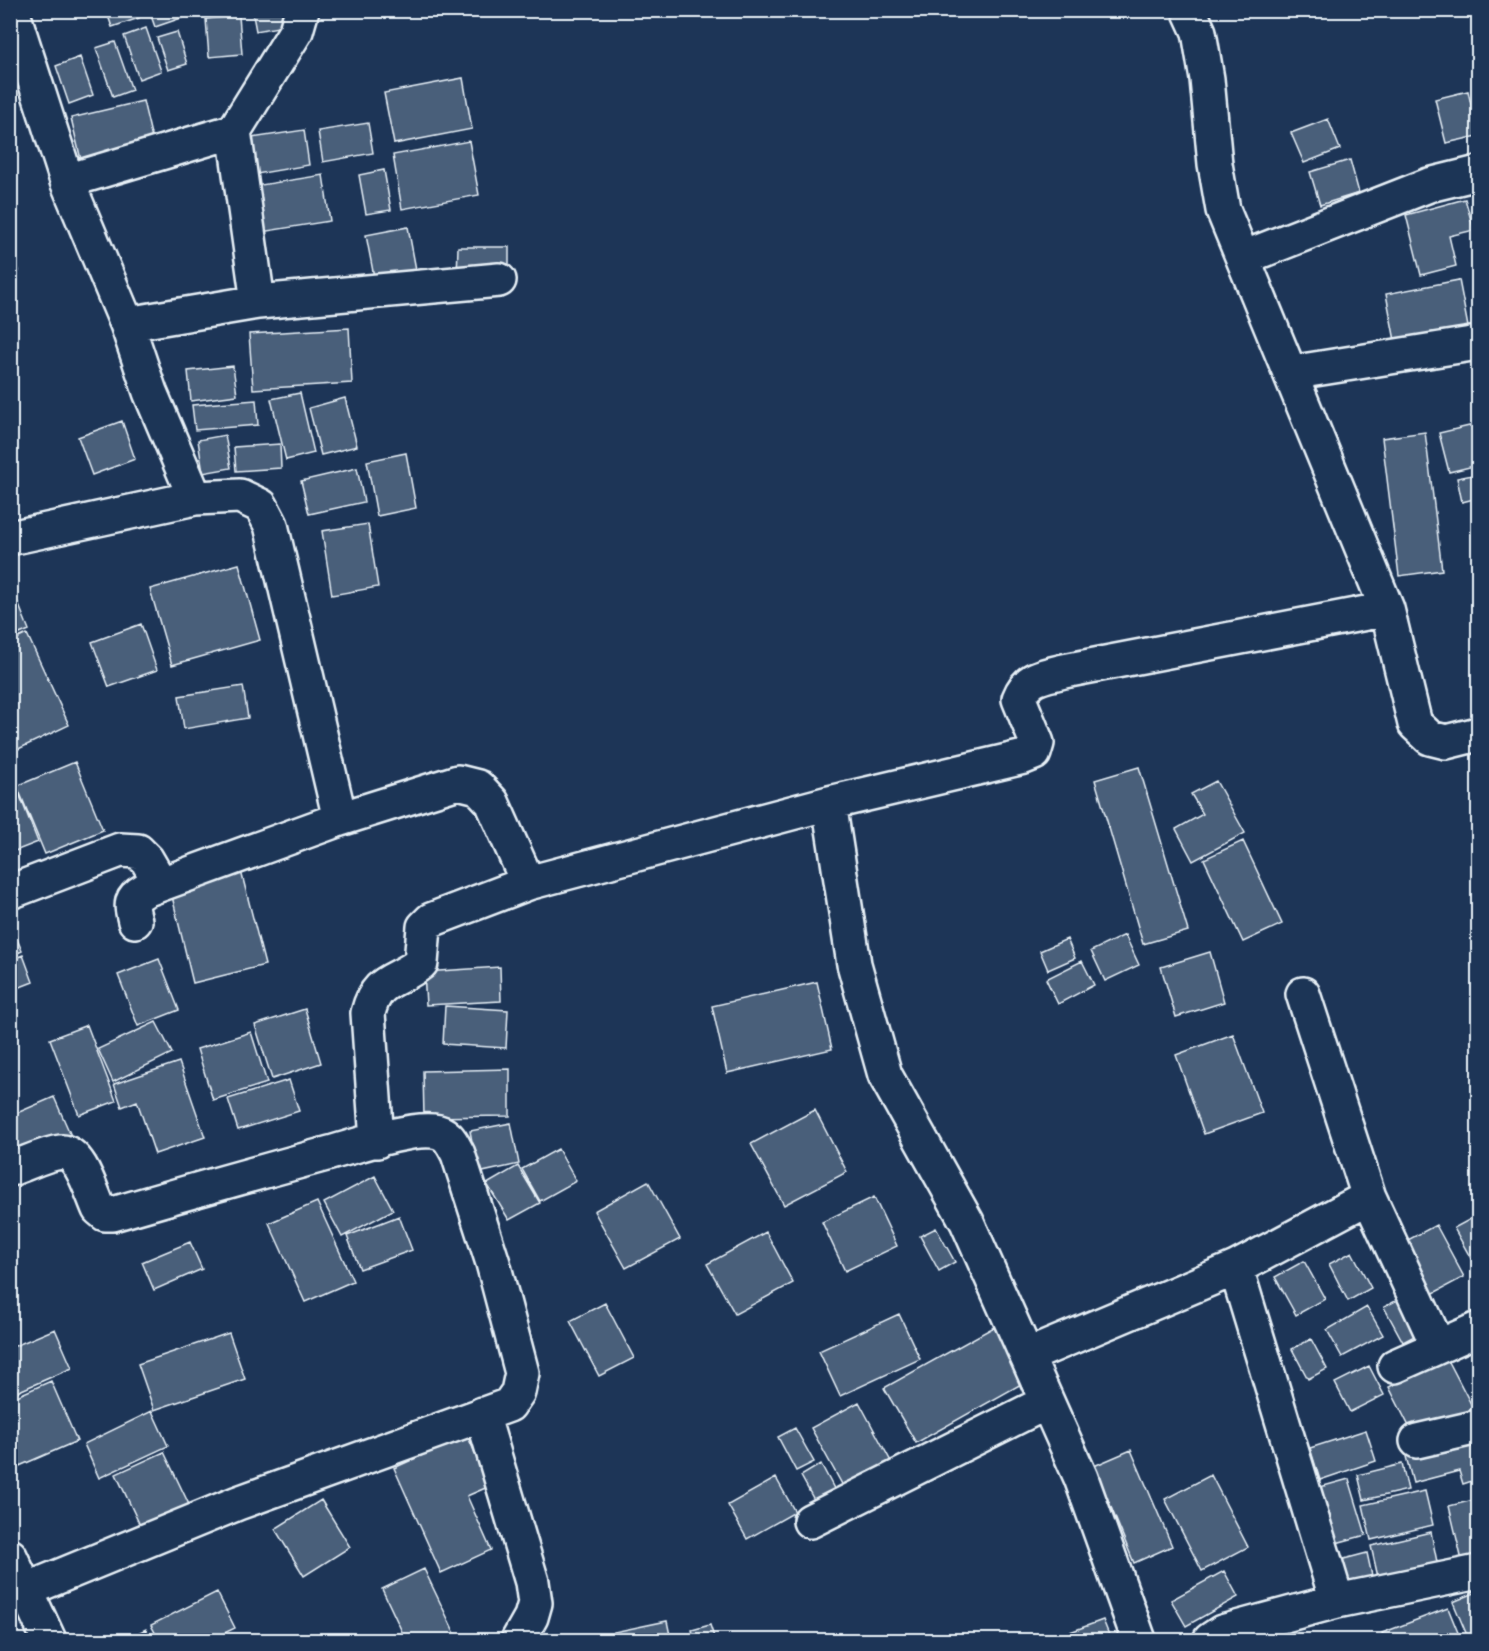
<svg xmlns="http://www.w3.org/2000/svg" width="1489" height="1651" viewBox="0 0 1489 1651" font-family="Pangolin,sans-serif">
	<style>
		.building { fill: #495e7a; stroke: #e8f1f8; stroke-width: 1.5 }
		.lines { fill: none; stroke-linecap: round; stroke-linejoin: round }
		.minor-casing { stroke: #e8f1f8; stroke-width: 38 }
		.major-casing { stroke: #e8f1f8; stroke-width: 38 }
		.minor { stroke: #1d3557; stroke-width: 33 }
		.major { stroke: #1d3557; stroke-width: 33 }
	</style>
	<rect width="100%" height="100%" fill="#1d3557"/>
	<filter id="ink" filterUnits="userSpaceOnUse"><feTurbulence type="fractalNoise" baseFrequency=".0167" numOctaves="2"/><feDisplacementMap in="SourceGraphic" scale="12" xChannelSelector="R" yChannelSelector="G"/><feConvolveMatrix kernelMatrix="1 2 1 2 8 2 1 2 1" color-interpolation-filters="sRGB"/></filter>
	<g filter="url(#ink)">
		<path class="building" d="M106,10H136L139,18L112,27Z
			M149,10H188L190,15L155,27Z
			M199,10H233L200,17Z
			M252,10H293L295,24L256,31Z
			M239,16L242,54L209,57L206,19Z
			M146,28L161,71L139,79L124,36Z
			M177,32L187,64L168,70L157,38Z
			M115,42L132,90L113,97L96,48Z
			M80,57L93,95L69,104L56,66Z
			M463,78L472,129L394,144L384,93Z
			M1468,91L1478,136L1446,143L1435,99Z
			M143,101L154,147L82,164L71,118Z
			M1328,119L1340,149L1304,163L1291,133Z
			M368,123L373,153L323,162L318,131Z
			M304,130L309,165L251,175L245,139Z
			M469,141L479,195L402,209L393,155Z
			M1350,160L1359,193L1320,205L1310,172Z
			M384,170L391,210L366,214L359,175Z
			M323,175L330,221L255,233L248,187Z
			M1465,199L1474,230L1449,236L1456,266L1421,275L1406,215Z
			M408,227L417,275L375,282L366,235Z
			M10,232L19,271L10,272Z
			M458,247H509V278H457Z
			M1459,280L1469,332L1396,346L1386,294Z
			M349,328L352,383L253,389L249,334Z
			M10,347L16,374L10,375Z
			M233,366L237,395L191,401L188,371Z
			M300,393L314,453L286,460L271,399Z
			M345,398L357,446L321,455L309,408Z
			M256,400L258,425L195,430L192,405Z
			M122,421L135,459L92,475L78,437Z
			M1478,424V465L1449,472L1439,433Z
			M1425,432L1442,570L1399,576L1382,438Z
			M225,435L231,468L203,473L198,440Z
			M280,444L281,468L236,471L234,447Z
			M406,453L416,508L377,516L367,461Z
			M357,468L364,502L309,514L301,481Z
			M1478,474V498L1462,502L1457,478Z
			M368,524L378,587L332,595L322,531Z
			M239,564L260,640L172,665L150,589Z
			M10,583L29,630L10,638Z
			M141,624L157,670L109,687L92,642Z
			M27,634L69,725L12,752L10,642Z
			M243,686L248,718L184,729L179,696Z
			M75,762L103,830L45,854L17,786Z
			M1139,767L1188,931L1143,944L1095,780Z
			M1216,781L1245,833L1193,861L1176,829L1203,814L1191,794Z
			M18,791L38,842L10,853V794Z
			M1243,841L1282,924L1243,942L1204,859Z
			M241,871L265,965L193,983L170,888Z
			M10,922L22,951L10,956Z
			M1125,935L1139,965L1105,981L1091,951Z
			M1067,939L1075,958L1048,970L1040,951Z
			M1210,952L1224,1002L1176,1017L1161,967Z
			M23,955L33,982L10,991V960Z
			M159,959L179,1010L138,1026L118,975Z
			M1082,961L1094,985L1058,1004L1046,979Z
			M500,967L501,1001L426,1005L424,972Z
			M817,982L832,1049L727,1073L712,1006Z
			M445,1006L508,1010L506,1048L443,1044Z
			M305,1009L321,1063L272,1079L255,1025Z
			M156,1022L172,1053L113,1082L98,1049Z
			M87,1025L116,1101L79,1115L50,1039Z
			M251,1032L267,1083L213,1100L197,1049Z
			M1233,1034L1262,1113L1204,1134L1176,1055Z
			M179,1062L205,1137L155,1154L137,1101L122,1107L114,1084Z
			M510,1069V1116L424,1117L423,1071Z
			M289,1080L299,1111L238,1130L228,1099Z
			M54,1097L72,1138L10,1165V1116Z
			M815,1110L847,1172L784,1205L751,1144Z
			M511,1123L519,1164L478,1173L470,1131Z
			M558,1149L576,1181L540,1201L522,1169Z
			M518,1166L540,1203L509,1220L487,1184Z
			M375,1176L393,1210L342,1237L324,1203Z
			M648,1181L680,1239L626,1268L594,1211Z
			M874,1197L897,1246L845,1271L822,1222Z
			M317,1202L353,1281L305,1302L269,1223Z
			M1478,1215V1271L1454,1228Z
			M399,1216L412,1250L360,1269L347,1236Z
			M1436,1225L1464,1277L1432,1294L1404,1242Z
			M936,1228L955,1262L939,1271L920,1236Z
			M766,1232L793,1283L735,1314L707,1264Z
			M190,1242L202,1269L154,1290L142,1262Z
			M1352,1252L1371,1288L1348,1301L1329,1264Z
			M1304,1261L1325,1299L1296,1315L1275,1277Z
			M1405,1296L1424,1331L1403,1342L1384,1307Z
			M605,1303L634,1358L599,1376L570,1321Z
			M1367,1307L1383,1335L1342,1357L1327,1330Z
			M899,1314L920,1359L840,1396L819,1351Z
			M994,1327L1025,1382L916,1443L884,1388Z
			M55,1329L72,1368L10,1395V1348Z
			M229,1333L245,1379L154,1410L138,1364Z
			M1311,1339L1327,1369L1308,1379L1292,1349Z
			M1447,1358L1473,1408L1415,1438L1389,1387Z
			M1369,1366L1384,1395L1350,1412L1335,1383Z
			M51,1381L77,1441L10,1470V1399Z
			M859,1402L895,1469L848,1495L811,1428Z
			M152,1411L168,1446L99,1478L84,1444Z
			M795,1428L814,1462L796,1471L778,1437Z
			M1473,1429L1478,1449V1479L1463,1484L1459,1471L1413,1483L1404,1449Z
			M1366,1430L1376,1461L1320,1480L1310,1448Z
			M467,1435L490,1486L467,1496L491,1550L441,1573L394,1468Z
			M1131,1450L1172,1546L1134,1563L1094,1466Z
			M164,1452L193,1513L145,1536L116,1474Z
			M821,1464L840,1500L820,1511L801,1476Z
			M1402,1464L1408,1490L1364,1500L1358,1475Z
			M1211,1475L1248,1547L1202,1571L1165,1499Z
			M776,1478L795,1512L747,1539L728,1505Z
			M1349,1479L1366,1535L1336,1543L1320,1487Z
			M1425,1491L1433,1525L1371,1540L1363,1505Z
			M1478,1499V1566L1464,1569L1449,1506Z
			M321,1500L350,1547L304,1576L275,1529Z
			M1431,1532L1439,1572L1380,1586L1371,1546Z
			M1367,1553L1374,1585L1347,1591L1340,1560Z
			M424,1569L458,1640H399L405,1638L382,1589Z
			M1224,1571L1238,1597L1186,1626L1171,1600Z
			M217,1592L235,1628L210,1640H159L151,1625Z
			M1477,1592L1478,1596V1640H1469L1453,1602Z
			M1448,1608L1461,1640H1385L1382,1633Z
			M1103,1620L1111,1640H1048Z
			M667,1621L671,1640H616L614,1632Z
			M710,1625L715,1640H695L692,1630Z
			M146,1629L152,1640H124Z"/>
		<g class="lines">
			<defs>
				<path id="minor" d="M12,10L67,181L127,324L150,392L195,498
					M1189,10L1199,32L1207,79L1215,164L1223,210L1387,609L1415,724L1430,738L1446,742L1478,734
					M67,181L234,131
					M1243,258L1429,185L1478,173
					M258,302L234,131L296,31L302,10
					M127,324L258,302L499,280
					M1290,373L1478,343
					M10,538L195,498L240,496L261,506L271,525L340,819
					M10,892L120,850L138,851L147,860L161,884
					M135,921C131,904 129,899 145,890L340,819L458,782L478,787L492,802L528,883
					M1303,994L1369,1197L1438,1346
					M377,1141L368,1013C377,977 396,983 421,963L424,927L431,920L528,883L829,803
					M10,1169C26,1164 44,1154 61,1152C80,1150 92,1194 99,1209L105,1214H113C185,1193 257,1173 330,1153C356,1146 408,1128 433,1131C448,1132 452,1143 458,1154L493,1263L522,1373L518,1392L509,1405L238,1503L26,1590
					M1027,1356L1236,1268
					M1395,1366L1478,1329
					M482,1414L532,1582L535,1603L531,1617L518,1640
					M1417,1441L1478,1427
					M810,1521L1047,1402
					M1337,1601L1236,1268L1369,1197
					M1139,1640L1081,1478L967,1222L885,1075L854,964L829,803L1024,757L1034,753L1037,743L1019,699C1028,676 1042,677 1064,671L1387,609
					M1210,1640L1222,1632L1337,1601L1478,1572"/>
				<path id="major" d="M10,1556L49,1640"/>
			</defs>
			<use href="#minor" class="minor-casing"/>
			<use href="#major" class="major-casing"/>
			<use href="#minor" class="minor"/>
			<use href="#major" class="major"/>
		</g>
	</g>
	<rect width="1489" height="1651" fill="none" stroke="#1d3557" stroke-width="36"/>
	<rect x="18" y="18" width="1453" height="1615" fill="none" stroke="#e8f1f8" stroke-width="2" filter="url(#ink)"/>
</svg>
